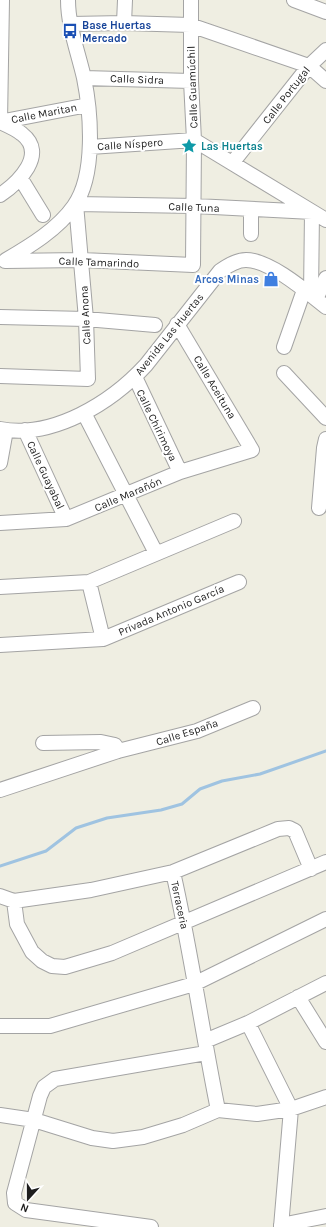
<svg xmlns="http://www.w3.org/2000/svg" width="326" height="1227" viewBox="0 0 326 1227" font-family="Karla,sans-serif">
	<style>
		.lines { fill: none; stroke-linecap: round; stroke-linejoin: round }
		.stream { stroke: #9fc3e1; stroke-width: 3 }
		.minor-casing { stroke: #a4a4a4; stroke-width: 16 }
		.minor { stroke: #fff; stroke-width: 14 }
		.labels { text-anchor: middle; stroke-width: 4; stroke-linejoin: round; paint-order: stroke }
		.transit-label { font-size: 11px; font-weight: bold; fill: #164399; stroke: #fff; text-anchor: start }
		.street-label { font-size: 11px; fill: #1d1d1d; stroke: #fff }
		.culture-label { font-size: 11px; font-weight: bold; fill: #0d838f; stroke: #fff; text-anchor: start }
		.shop-label { font-size: 11px; font-weight: bold; fill: #366cbe; stroke: #fff; text-anchor: end }
	</style>
	<rect width="100%" height="100%" fill="#efeee2"/>
	<g class="lines">
		<path class="stream" d="M0,866L46,851L76,828L107,818L161,810L182,804L200,789L222,781L260,774L326,751"/>
		<defs>
			<path id="minor" d="M294,0L326,12
				M124,23L125,0
				M71,24L124,23L190,25L309,66L326,81
				M84,78L191,81
				M0,122L2,0
				M0,122L88,105
				M194,140L326,220
				M90,147L194,140
				M233,162L309,66L326,50
				M21,179L43,215
				M0,195C18,183 48,154 22,134C16,129 7,125 0,122
				M251,210V234
				M6,260C30,246 58,229 74,206C96,175 91,113 84,78C78,52 68,26 68,0
				M5,261L82,260L193,265L194,140L191,81V0
				M316,299L326,278
				M0,317L86,319L155,325
				M284,347L304,290
				M284,373L326,418
				M0,376L88,379L86,319L76,204L195,206L312,212L311,295
				M135,377L180,472
				M84,413L156,553
				M0,429C53,439 111,403 146,365L220,271C227,266 236,260 246,260C270,260 307,292 326,307
				M25,430L66,519
				M0,463L6,430
				M319,508L324,448L326,439
				M0,523L66,519L180,472L252,450L177,324
				M89,582L103,639
				M0,587L89,582L234,521
				M0,645L103,639L239,582
				M43,743L101,742L115,745L118,751
				M0,790L118,751L197,731L253,708
				M173,872C191,951 202,1031 218,1110
				M0,896L14,901L91,890L173,872L278,829L289,828L295,831L311,869
				M14,901L17,924L32,952L42,961L52,966L65,967L112,953L326,862
				M298,997L326,1042
				M248,1023L291,1109L281,1227
				M0,1026H50L194,984L326,919
				M205,1041L248,1023L326,983
				M0,1115L34,1120L92,1138L113,1141L143,1137L183,1125L218,1110L257,1114L291,1109L326,1097
				M281,1225L326,1216
				M151,1227L26,1210L15,1203L14,1193L40,1096L44,1087L55,1079L206,1053"/>
		</defs>
		<use href="#minor" class="minor-casing"/>
		<use href="#minor" class="minor"/>
	</g>
	<defs>
		<symbol id="bus-bare" viewBox="-9 -9 18 18"><path d="M-5-6H5V4H4V6H2V4H-2V6H-4V4H-5ZM-3.5-4V0h7V-4ZM-3.5 1.2v1.5H-2V1.2ZM2 1.2v1.5H3.5V1.2Z" fill="#1a4fb4" stroke="#fff" stroke-width="2.5" paint-order="stroke"/></symbol>
		<symbol id="sight-bare" viewBox="-9 -9 18 18"><path d="M0-6L1.8-2.2L6-1.7L2.9 1.2L3.7 5.4L0 3.3L-3.7 5.4L-2.9 1.2L-6-1.7L-1.8-2.2Z" fill="#0f9aa8" stroke="#fff" stroke-width="2.5" paint-order="stroke"/></symbol>
		<symbol id="shop-bare" viewBox="-9 -9 18 18"><path d="M-5-2.5h2.3a2.7 3.5 0 0 1 5.4 0H5L5.5 6h-11ZM-1.5-2.5h3a1.5 2.3 0 0 0-3 0Z" fill="#3f7fe0" stroke="#fff" stroke-width="2.5" paint-order="stroke"/></symbol>
	</defs>
	<g fill-rule="evenodd">
		<use href="#bus-bare" x="59" y="20" width="22" height="22"/>
		<use href="#sight-bare" x="178" y="135" width="22" height="22"/>
		<use href="#shop-bare" x="260" y="268" width="22" height="22"/>
	</g>
	<g class="labels">
		<g class="transit-label">
			<text x="82" y="29">Base Huertas<tspan x="82" dy="13">Mercado</tspan></text>
		</g>
		<g class="street-label">
			<text transform="translate(137 79) rotate(2)" y="4">Calle Sidra</text>
			<text transform="translate(192 87) rotate(-92)" y="4">Calle Guamúchil</text>
			<text transform="translate(286 95) rotate(-52)" y="4">Calle Portugal</text>
			<text transform="translate(44 113) rotate(-11)" y="4">Calle Maritan</text>
			<text transform="translate(130 144) rotate(-4)" y="4">Calle Níspero</text>
			<text transform="translate(194 207) rotate(2)" y="4">Calle Tuna</text>
			<text transform="translate(99 262) rotate(2)" y="4">Calle Tamarindo</text>
			<text transform="translate(85 315) rotate(-93)" y="4">Calle Anona</text>
			<text transform="translate(169 334) rotate(-51)" y="4">Avenida Las Huertas</text>
			<text transform="translate(215 387) rotate(59)" y="4">Calle Aceituna</text>
			<text transform="translate(157 425) rotate(64)" y="4">Calle Chirimoya</text>
			<text transform="translate(46 475) rotate(65)" y="4">Calle Guayabal</text>
			<text transform="translate(128 494) rotate(-23)" y="4">Calle Marañón</text>
			<text transform="translate(171 610) rotate(-23)" y="4">Privada Antonio García</text>
			<text transform="translate(187 732) rotate(-18)" y="4">Calle España</text>
			<text transform="translate(180 905) rotate(78)" y="4">Terraceria</text>
		</g>
		<g class="culture-label">
			<text x="201" y="150">Las Huertas</text>
		</g>
		<g class="shop-label">
			<text x="259" y="283">Arcos Minas</text>
		</g>
	</g>
	<g transform="translate(28 1199) rotate(201)" stroke="#ffffff" stroke-width="3" paint-order="stroke">
	<path d="M0-3L7 15L0 10L-7 15Z" fill="#1d1d1d"/>
	<text y="-6" font-size="11" font-weight="bold" text-anchor="middle" fill="#1d1d1d">N</text>
	</g>
</svg>
